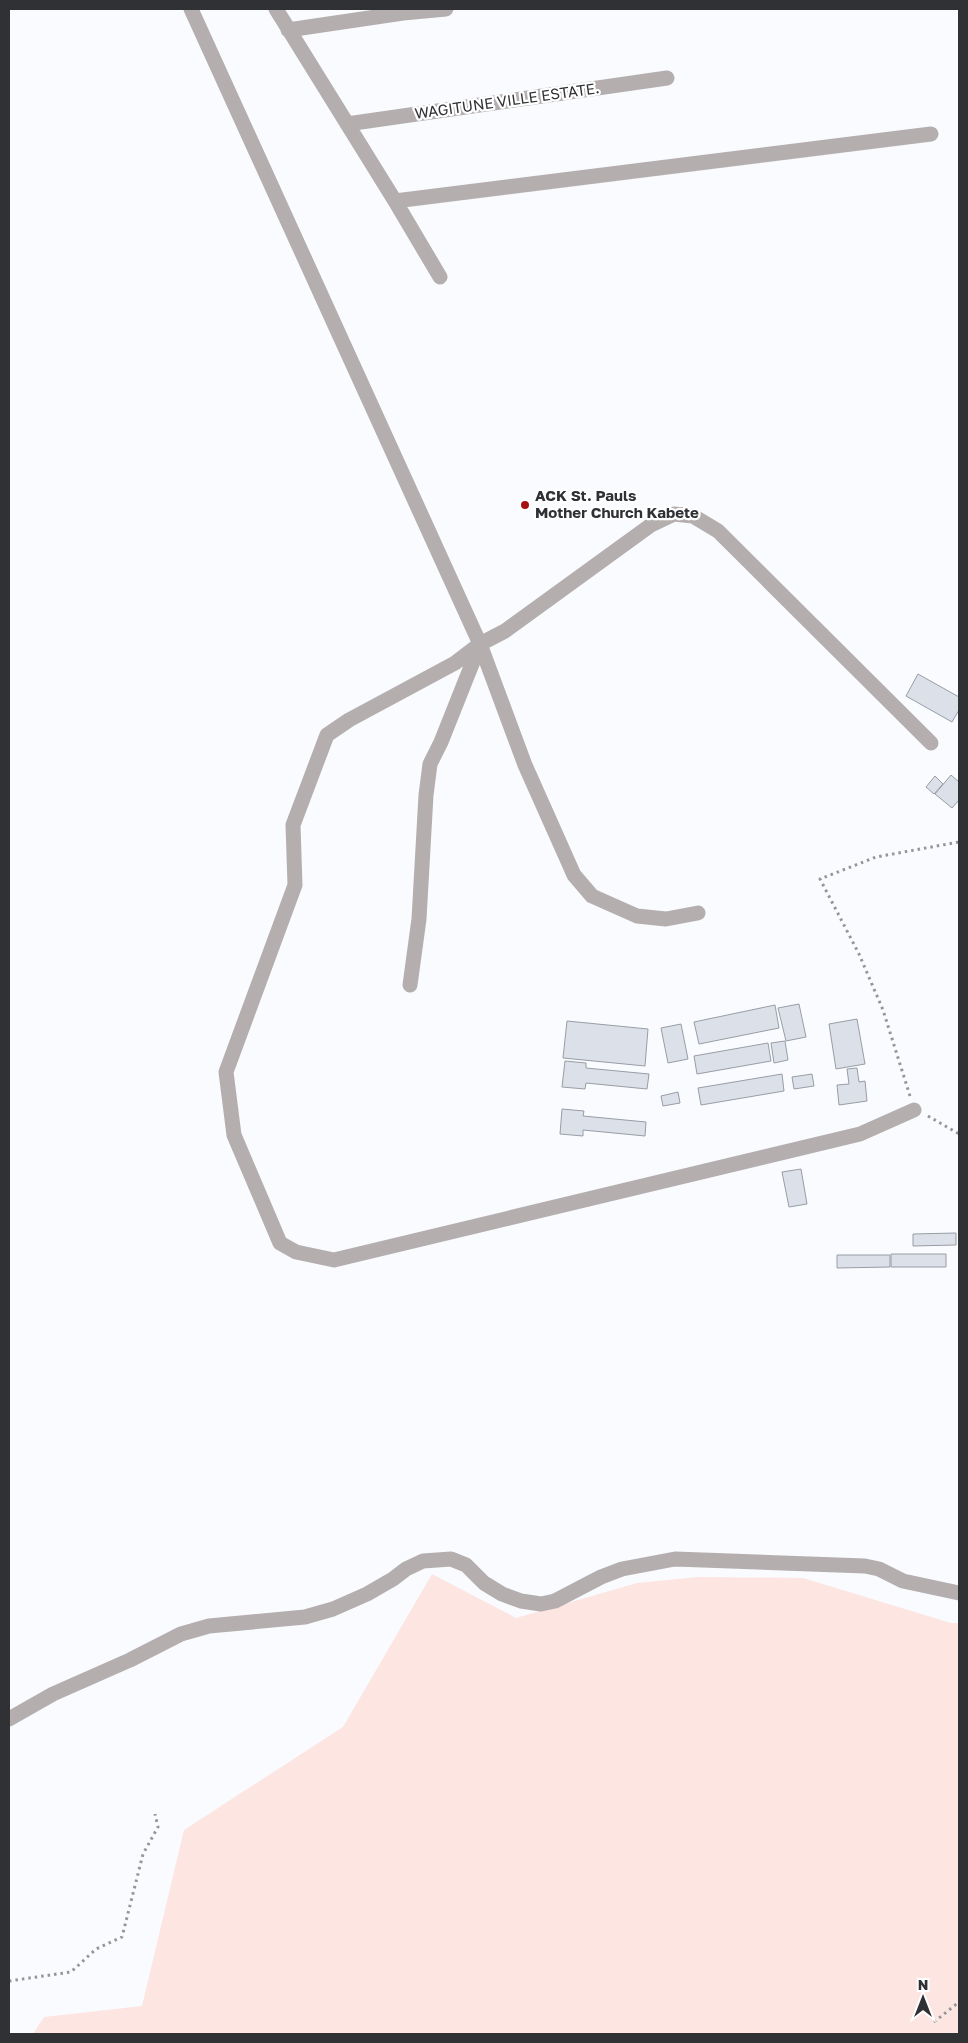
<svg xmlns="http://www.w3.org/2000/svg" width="968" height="2043" viewBox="0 0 968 2043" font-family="'Golos Text',sans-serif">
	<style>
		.green { fill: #fde5e1 }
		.building { fill: #dbe0e9; stroke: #989da6 }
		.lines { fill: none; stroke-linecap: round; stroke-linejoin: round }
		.path { stroke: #94969a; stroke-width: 3; stroke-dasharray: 2.5 4; stroke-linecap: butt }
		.minor { stroke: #b4afae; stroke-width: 15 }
		.poi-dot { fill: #a61013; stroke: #fff; stroke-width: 2 }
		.labels { text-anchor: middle; stroke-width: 4.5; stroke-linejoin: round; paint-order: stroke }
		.street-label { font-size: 15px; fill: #2f3135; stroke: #fff }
		.poi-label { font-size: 15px; font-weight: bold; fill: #2f3135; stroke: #fff; text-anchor: start }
	</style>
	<rect width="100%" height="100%" fill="#f9fbff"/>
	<path class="green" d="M432,1574L516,1618L637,1583L698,1577L803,1578L951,1623H959V2034H33L44,2017L142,2006L184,1830L343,1727Z"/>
	<path class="building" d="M918,674L959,697V710L952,722L906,696Z
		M951,775L959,782V800L952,808L935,794Z
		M935,776L943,784L934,794L926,787Z
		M799,1004L806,1037L786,1041L778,1008Z
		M775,1005L779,1028L699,1044L694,1022Z
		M857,1019L865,1064L836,1069L829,1024Z
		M567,1021L648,1029L645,1066L563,1058Z
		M681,1024L688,1059L668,1063L661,1028Z
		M785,1041L788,1060L774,1063L771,1043Z
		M768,1043L771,1061L697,1074L694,1056Z
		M565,1061L586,1063V1068L649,1074L647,1089L586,1083L585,1089L562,1087Z
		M857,1068L859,1082L865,1081L867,1101L839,1105L837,1085L849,1084L847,1069Z
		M782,1074L784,1091L701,1105L698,1088Z
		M812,1074L814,1086L794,1089L792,1077Z
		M678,1092L680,1103L663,1106L661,1096Z
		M562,1109L584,1111L583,1116L646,1122L645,1136L583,1130V1136L560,1134Z
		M801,1169L807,1204L789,1207L782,1172Z
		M956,1233V1245L913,1246V1234Z
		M891,1254H946V1267H891Z
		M837,1255H890V1267L837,1268Z"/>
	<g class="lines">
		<path class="path" d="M910,1096L883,1010L859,954L820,879L876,857L959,842
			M928,1116L959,1134
			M9,1981L71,1972L96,1949L122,1937L143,1854L158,1827L155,1814
			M934,2022L959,2002"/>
		<path class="minor" d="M191,9L480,644L525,765L574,875L592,896L637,916L666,919L698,913
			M276,9L395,201L440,277
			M288,30L403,13L446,9
			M347,124L667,78
			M395,201L931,134
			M480,644L455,663L349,720L327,735L293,825L295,885L226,1072L234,1135L280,1243L296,1252L334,1260L860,1134L914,1110
			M410,985L419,919L426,795L430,764L441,742L480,644L505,631L651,525L674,514L693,516L718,531L931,743
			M9,1719L53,1694L130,1660L181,1634L209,1626L305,1617L333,1609L367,1594L393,1579L406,1569L423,1561L451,1559L466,1565L484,1583L502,1594L521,1601L541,1604L555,1601L601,1577L622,1569L675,1559L865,1566L879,1569L903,1581L959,1593"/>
	</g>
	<circle class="poi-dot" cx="525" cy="505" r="5"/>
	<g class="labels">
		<g class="street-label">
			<text transform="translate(507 101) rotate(-8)" y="5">WAGITUNE VILLE ESTATE.</text>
		</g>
		<g class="poi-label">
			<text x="535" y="501">ACK St. Pauls<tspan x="535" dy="17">Mother Church Kabete</tspan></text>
		</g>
	</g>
	<rect width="968" height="2043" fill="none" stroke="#2f3135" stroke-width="20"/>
	<g transform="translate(923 1998)" stroke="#ffffff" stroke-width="4" paint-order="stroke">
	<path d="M0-4L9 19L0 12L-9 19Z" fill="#2f3135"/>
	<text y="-8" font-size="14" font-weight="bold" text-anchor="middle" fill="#2f3135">N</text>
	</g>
</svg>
